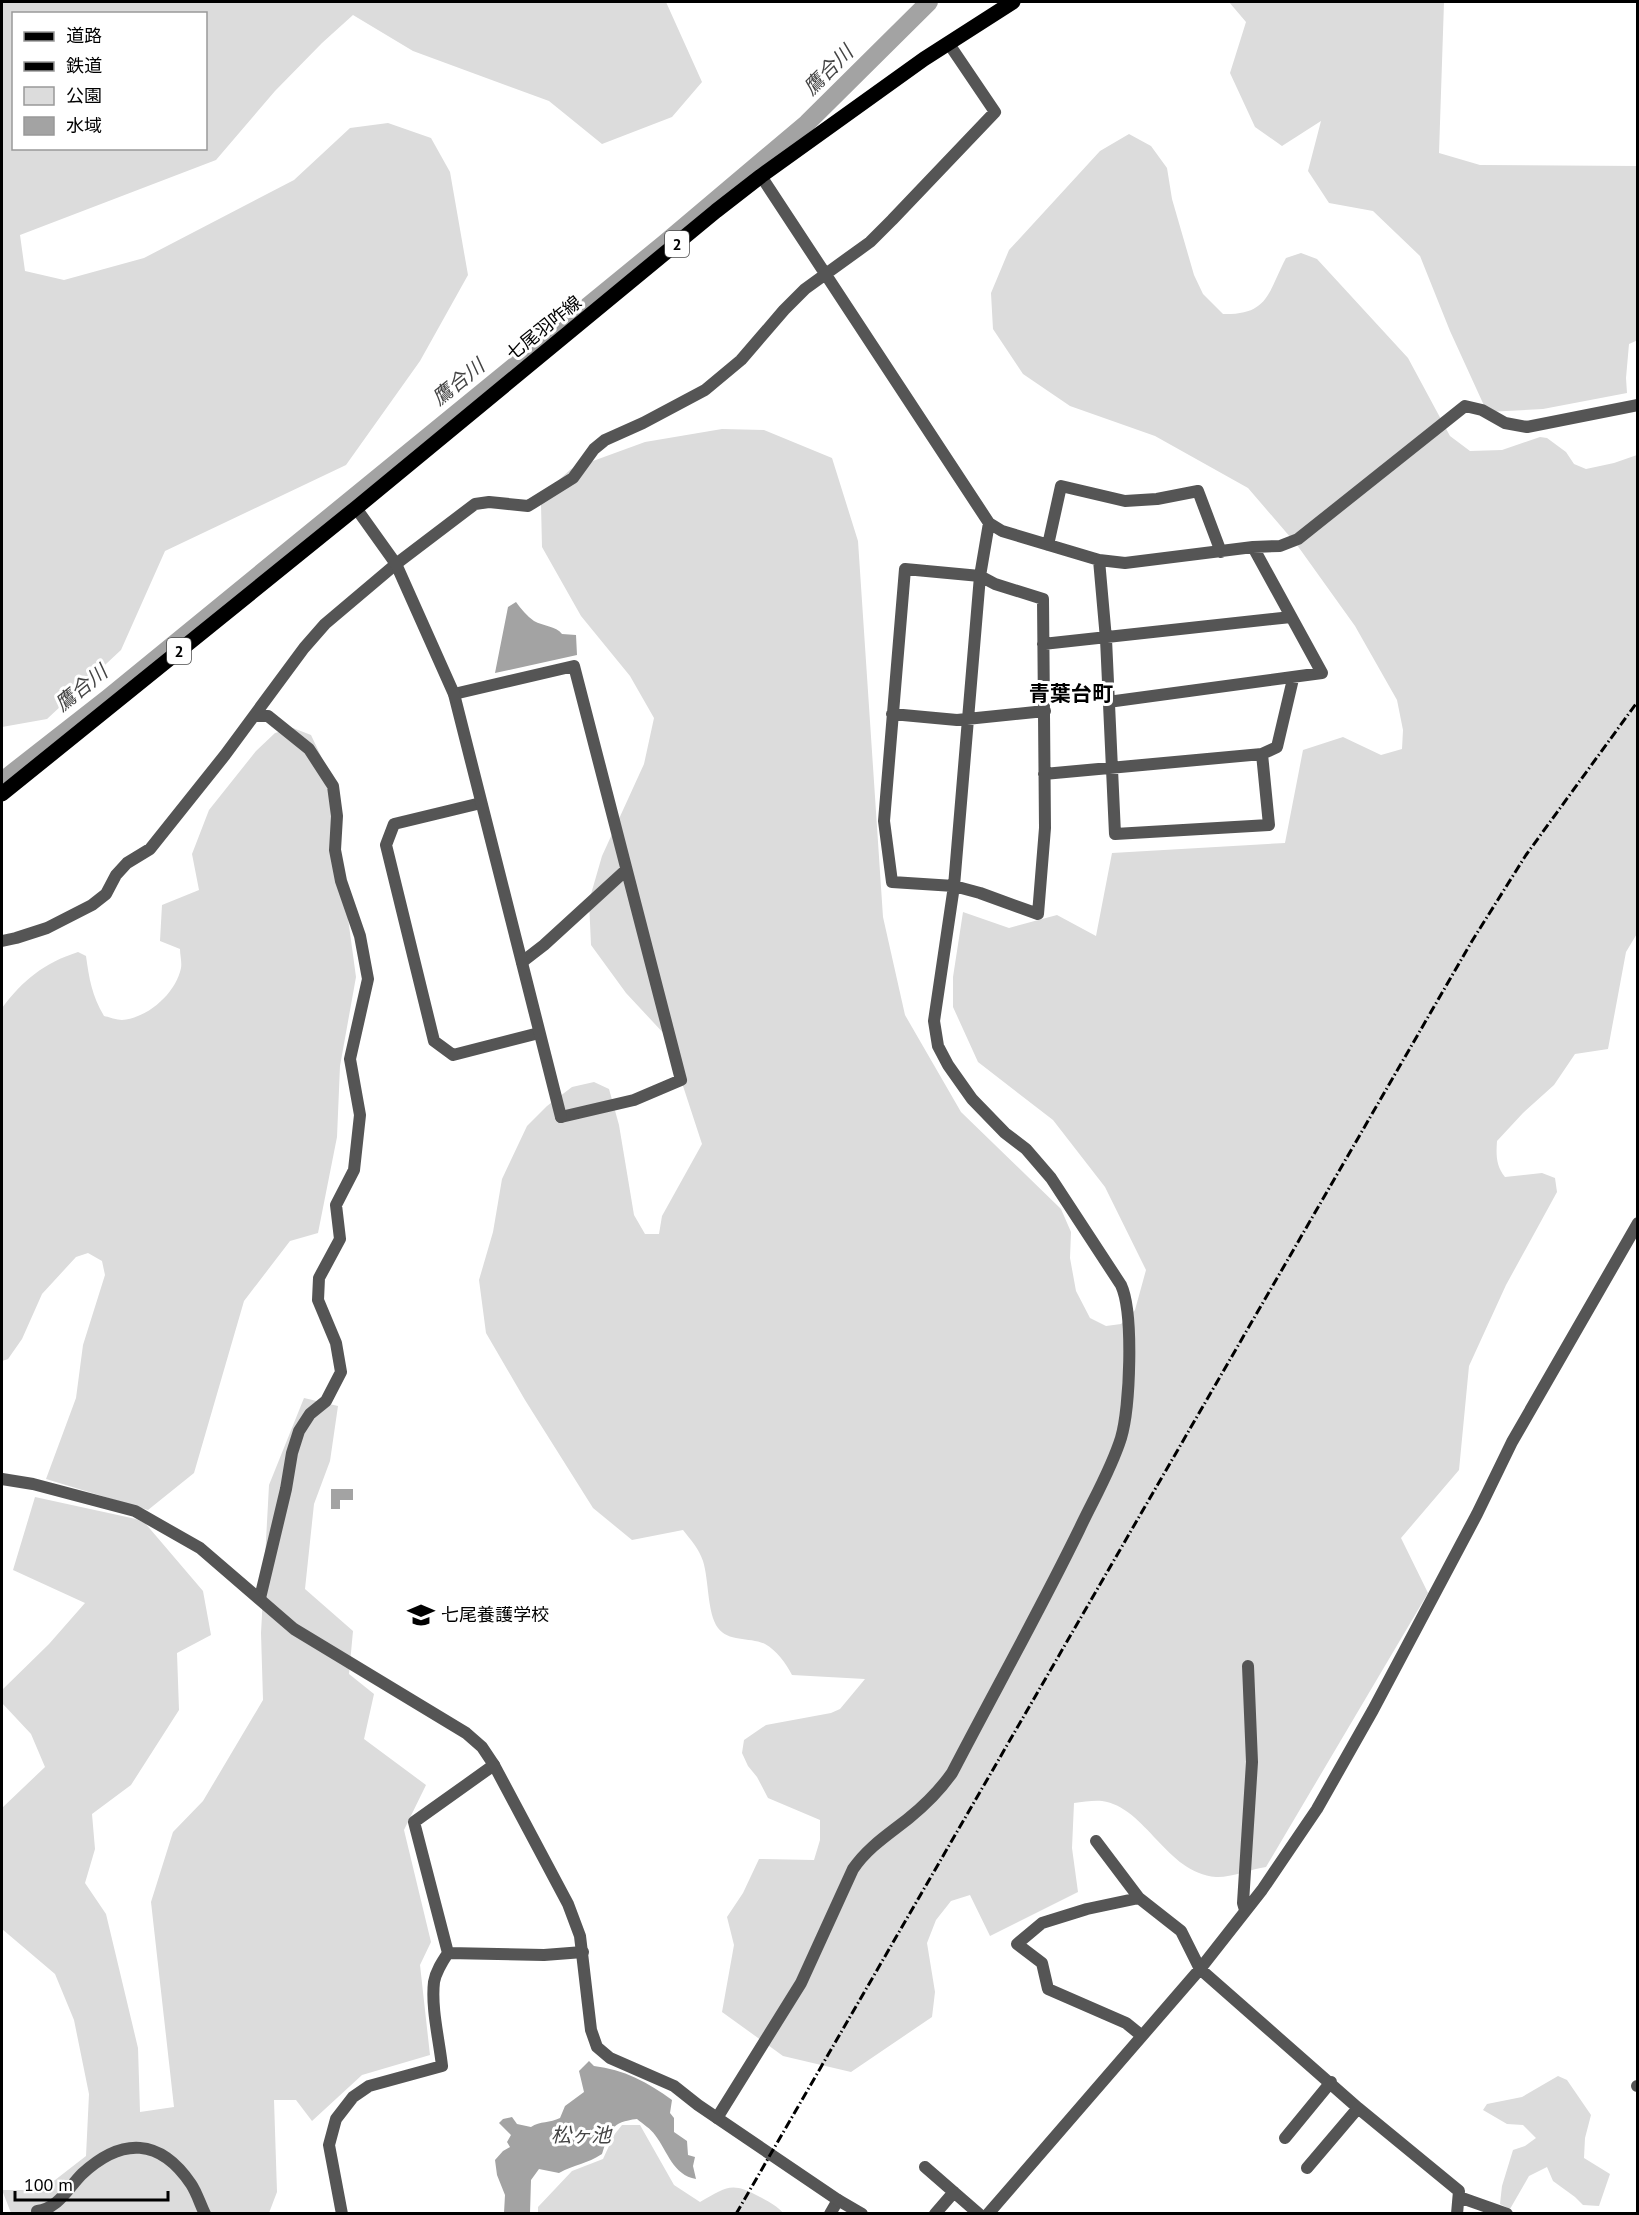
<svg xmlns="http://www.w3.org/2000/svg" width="1639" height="2215" viewBox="0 0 1639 2215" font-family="'PT Sans','Noto Sans JP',sans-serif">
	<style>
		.green { fill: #dcdcdc; fill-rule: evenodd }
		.water { fill: #a3a3a3 }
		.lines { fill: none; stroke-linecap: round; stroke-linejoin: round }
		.river { stroke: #a3a3a3; stroke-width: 18 }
		.minor { stroke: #555; stroke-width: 12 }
		.tertiary { stroke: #555; stroke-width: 12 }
		.primary { stroke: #000; stroke-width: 15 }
		.rail { stroke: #000; stroke-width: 3; stroke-dasharray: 9 3 1.5 3; stroke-linecap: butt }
		.labels { text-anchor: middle; stroke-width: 6; stroke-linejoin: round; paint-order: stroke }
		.shield { fill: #fff; stroke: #4c4c4c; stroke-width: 1.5 }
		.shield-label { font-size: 16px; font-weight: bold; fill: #000 }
		.street-label { font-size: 18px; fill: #000; stroke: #fff }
		.poi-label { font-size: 18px; fill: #000; stroke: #fff; text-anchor: start }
		.water-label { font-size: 20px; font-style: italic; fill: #444; stroke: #fff }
		.quarter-label { font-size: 21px; font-weight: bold; fill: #000; stroke: #fff }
	</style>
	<rect width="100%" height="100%" fill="#fff"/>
	<path class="green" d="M2,2H666L702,82L672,117L602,144L549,101L413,51L353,15L322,43L275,91L216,160L20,235L25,271L64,280L144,258L294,180L350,128L388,123L431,138L450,172L468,275L420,361L346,465L165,551L121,650L47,719L2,727ZM14,14H206V148H14Z
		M1229,2H1444L1439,153L1480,165L1637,166L1638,340L1629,344L1626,378L1627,393L1543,409L1487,412L1450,331L1420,256L1373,211L1329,203L1308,171L1321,121L1282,146L1255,127L1230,73L1246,22Z
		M1129,134L1151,146L1167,168L1172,199L1194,275L1203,294L1223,314C1269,315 1268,292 1286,258L1301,253L1317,259L1408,358L1450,436L1470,451L1502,450L1540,437L1547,438L1566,452L1574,464L1586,469L1614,463L1637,455L1638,932L1626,952L1608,1049L1575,1054L1554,1085L1523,1113L1497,1141C1496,1155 1496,1166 1505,1177L1542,1173L1555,1178L1557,1192L1506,1285L1469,1366L1459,1470L1401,1538L1428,1593L1266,1867C1252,1869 1229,1878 1216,1877C1166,1873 1146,1807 1102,1801C1094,1800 1083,1802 1074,1803L1072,1848L1078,1892L990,1936L970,1895L951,1901L936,1920L927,1943L935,1992L932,2017L851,2072L783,2056L722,2012L734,1945L727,1917L743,1893L759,1859L814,1860L820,1840V1820L768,1798L757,1777L748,1766L742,1753L744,1740L766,1725L831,1713L840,1709L865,1679L792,1675C786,1663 776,1650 765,1644C750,1637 728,1642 718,1628C707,1613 709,1580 703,1561C699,1549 691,1540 683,1530L632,1540L593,1508L525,1400L486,1333L479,1280L493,1232L502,1179L527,1126L547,1106L572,1087L594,1082L609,1089L619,1125L634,1215L645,1234H659L662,1216L702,1144L667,1037L626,993L591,945L589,901L602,856L644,764L654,718L630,676L581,616L542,547L541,504L547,491L571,469L645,442L722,429L764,430L832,458L858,541L883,917L905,1015L961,1112L1061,1209L1071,1232L1070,1258L1076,1291L1090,1318L1106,1326L1121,1324L1135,1310L1146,1270L1105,1187L1053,1120L978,1062L953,1007V977L963,912L1009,928L1057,915L1096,936L1112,853L1285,843L1303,750L1343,737L1381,755L1402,749L1403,730L1397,700L1355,626L1297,545L1248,488L1155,436L1070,406L1023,374L993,329L991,293L1009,250L1100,151Z
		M293,728L311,735L328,771L356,977L340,1066L337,1137L318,1233L290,1241L244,1301L194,1473L148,1510L46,1479L76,1398L83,1345L105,1275L102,1261L88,1253L76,1257L42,1294L22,1339L8,1359L2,1361V1008C23,980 44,963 78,952L86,956C89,978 92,996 104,1016C109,1017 117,1020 122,1020C148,1018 176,993 181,968C182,962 180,955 180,949L160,941L162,905L199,890L192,854L209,810L256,751L275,733Z
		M304,1398L338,1406L330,1461L314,1504L305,1589L353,1631L349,1674L374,1694L364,1739L426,1785L404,1830L431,1942L420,1965L430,2055L362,2075L312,2121L296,2100H274L277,2192L269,2213H11L2,2190H31L46,2187L86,2156L89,2094L74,2020L55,1974L2,1929V1808L45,1767L31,1734L2,1703V1690L49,1644L85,1603L13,1570L35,1497L136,1519L145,1523L203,1591L211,1635L177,1653L179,1710L131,1785L92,1814L95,1849L85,1883L106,1914L138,2048L140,2112L174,2107L151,1902L173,1832L203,1801L263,1700L261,1633L269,1485Z
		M1558,2076L1567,2080L1591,2115L1585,2138L1584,2158L1610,2174L1599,2206L1583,2205L1575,2197L1553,2181L1547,2167L1529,2176L1510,2209L1500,2204L1502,2186L1513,2150L1525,2146L1536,2138L1523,2125L1507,2124L1483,2110L1487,2104L1522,2097Z
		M622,2125H640L674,2185L700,2202C727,2187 731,2181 760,2197C769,2202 777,2206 783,2213H538V2207L572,2171L603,2159L614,2135Z"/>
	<path class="water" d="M516,602C521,609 527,616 534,621C543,626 556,626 562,634L576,635L577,655L495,673L508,607Z
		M331,1489H353V1500H340V1509H331Z
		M589,2061L594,2066C623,2069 649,2083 672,2100L670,2113L674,2118V2132L687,2141L688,2155L695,2157L693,2166L696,2179C673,2175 668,2152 655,2135C651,2129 643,2124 637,2119C611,2122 610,2130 602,2154C587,2164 575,2164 559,2173L539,2169L531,2180L530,2213H504L505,2195L497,2175L495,2160L503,2151L510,2147L507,2142L511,2135L499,2123L503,2119L512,2117L517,2124L531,2127C540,2121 550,2123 560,2118L565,2106L584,2092L579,2071Z"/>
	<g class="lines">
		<path class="river" d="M2,781L108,698L665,243L807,123L929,2"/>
		<path class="minor" d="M761,176L989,523L1002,531L1099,560L1125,563L1253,547L1280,546L1298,539L1465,406L1482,410L1505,423L1527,427L1638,405
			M1048,545L1061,486L1125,501L1157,499L1198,491L1221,552
			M1099,560L1106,639L1115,834L1269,825L1262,754
			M905,569L980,576L995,584L1043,599L1045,828L1038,914L980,893L954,886L892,882L884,821Z
			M1043,644L1291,617
			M454,694L574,666L681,1080L634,1100L561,1117
			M1108,702L1322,673L1253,547
			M892,714L957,720L1045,711
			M254,716H268L309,749L333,786L337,816L335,850L341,881L360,936L368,979L350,1059L360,1115L354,1170L336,1205L340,1239L319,1278L318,1300L336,1343L341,1372L326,1401L310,1414L299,1431L292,1453L286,1489L260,1598
			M1044,774L1262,754L1277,747L1293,679
			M481,803L394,824L386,845L434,1041L453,1055L539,1033
			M2,941L16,938L47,928L92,905L106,894L116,875L127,863L150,849L225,755L304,648L325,624L396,564L475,504L489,502L528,506L573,478L594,449L605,440L643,423L705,390L741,360L784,310L805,289L870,242L892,220L995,112L949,44
			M522,962L544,945L625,871
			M1096,1841L1139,1898L1181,1931L1200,1969L1358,2108L1459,2191L1457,2214
			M1139,1898L1087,1909L1042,1923L1017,1944L1042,1963L1048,1989L1126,2023L1142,2036
			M1245,1910L1243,1903L1252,1762L1248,1666
			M448,1953L544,1955L583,1952
			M1637,2086H1638
			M717,2118L801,1983L853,1869C868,1847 889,1834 909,1818C925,1805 940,1790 952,1773C994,1692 1039,1612 1079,1530C1093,1500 1111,1470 1121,1438C1130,1408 1134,1313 1121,1285L1051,1178L1026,1149L1005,1133L972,1099L948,1065L938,1046L934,1021L954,886L980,576L989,523
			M1285,2138L1331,2082
			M925,2167L979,2214
			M1307,2168L1358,2108
			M1459,2197L1507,2214
			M37,2211C58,2209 68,2188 82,2174C122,2137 160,2138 191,2184C197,2193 200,2204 205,2214
			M342,2214L329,2145L336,2119L353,2097L369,2086L442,2066C439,2039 431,2008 434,1982C436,1971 442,1962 448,1953L414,1822L494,1765
			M830,2214L838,2200
			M935,2214L954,2192
			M988,2214L1200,1969L1262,1890L1317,1809L1373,1710L1477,1514L1512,1442L1638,1223"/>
		<path class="tertiary" d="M356,508L396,564L454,694L561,1117
			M2,1479L33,1484L135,1511L200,1548L294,1629L466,1733L482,1747L494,1765L568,1904L580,1936L591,2030L597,2047L610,2058L674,2086L698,2105L838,2200L862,2214"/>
		<path class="primary" d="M2,794L356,508L716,211L761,176L924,59L1013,2"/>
		<path class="rail" d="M736,2214L1472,941L1526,855L1638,701"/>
	</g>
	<defs>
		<symbol id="school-bare" viewBox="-9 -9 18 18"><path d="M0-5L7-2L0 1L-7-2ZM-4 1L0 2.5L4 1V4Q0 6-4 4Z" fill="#000" stroke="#fff" stroke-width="2.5" paint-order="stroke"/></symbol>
	</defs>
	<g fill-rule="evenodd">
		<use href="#school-bare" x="402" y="1596" width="38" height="38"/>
	</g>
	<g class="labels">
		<g class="shield">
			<rect x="665" y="231" width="24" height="26" rx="4.5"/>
			<rect x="167" y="638" width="24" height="26" rx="4.5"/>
		</g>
		<g class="shield-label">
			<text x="677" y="250">2</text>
			<text x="179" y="657">2</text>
		</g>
		<g class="street-label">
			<text transform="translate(544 328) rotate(-39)" y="6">七尾羽咋線</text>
		</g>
		<g class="poi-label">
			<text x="441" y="1621">七尾養護学校</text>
		</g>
		<g class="water-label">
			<text transform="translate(828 70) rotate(-45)" y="7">鷹合川</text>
			<text transform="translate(458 382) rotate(-39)" y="7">鷹合川</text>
			<text transform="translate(81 688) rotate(-39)" y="7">鷹合川</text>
			<text x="581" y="2142">松ヶ池</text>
		</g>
		<g class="quarter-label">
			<text x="1071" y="701">青葉台町</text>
		</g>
	</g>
	<rect width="1639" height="2215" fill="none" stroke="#000000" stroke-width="6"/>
	<rect x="12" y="12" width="195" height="138" fill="#ffffff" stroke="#999999" stroke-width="1.5"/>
	<rect x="24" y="32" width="30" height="9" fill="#000000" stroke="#999999" stroke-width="1.5"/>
	<text x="66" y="42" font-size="18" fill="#000000">道路</text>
	<rect x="24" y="62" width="30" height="9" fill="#000000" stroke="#999999" stroke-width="1.5"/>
	<text x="66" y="72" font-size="18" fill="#000000">鉄道</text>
	<rect x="24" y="87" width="30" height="18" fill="#dcdcdc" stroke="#999999" stroke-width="1.5"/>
	<text x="66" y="102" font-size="18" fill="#000000">公園</text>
	<rect x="24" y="117" width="30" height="18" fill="#a3a3a3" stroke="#999999" stroke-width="1.5"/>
	<text x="66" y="132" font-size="18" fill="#000000">水域</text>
	<path d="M15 2191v9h153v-9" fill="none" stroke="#000000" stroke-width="3"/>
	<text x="24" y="2191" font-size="18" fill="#000000" stroke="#ffffff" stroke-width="4.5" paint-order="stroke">100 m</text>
</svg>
